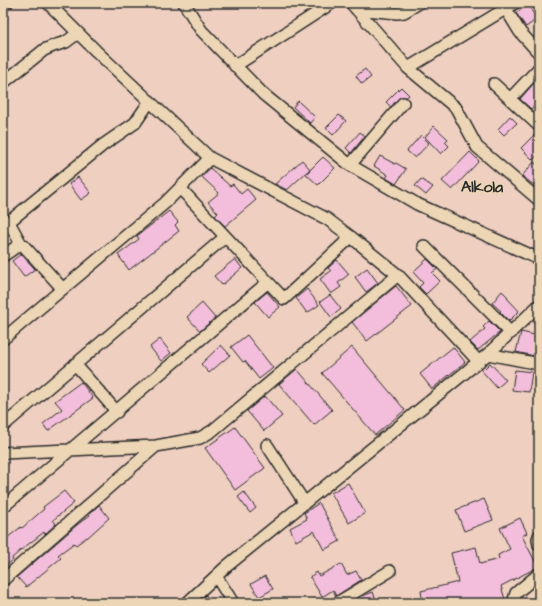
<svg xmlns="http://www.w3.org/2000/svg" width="542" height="606" viewBox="0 0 542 606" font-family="'Architects Daughter',sans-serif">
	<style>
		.building { fill: #f3bedb; stroke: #2b2b2b }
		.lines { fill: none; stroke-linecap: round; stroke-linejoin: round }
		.minor-casing { stroke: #2b2b2b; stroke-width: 14 }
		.minor { stroke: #ecd6b5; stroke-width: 11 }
		.labels { text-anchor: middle; stroke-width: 3; stroke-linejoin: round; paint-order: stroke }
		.district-label { font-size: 16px; font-weight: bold; fill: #2b2b2b; stroke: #ecd6b5 }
	</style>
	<rect width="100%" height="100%" fill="#eecfc0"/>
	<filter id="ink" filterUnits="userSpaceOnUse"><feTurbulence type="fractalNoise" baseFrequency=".025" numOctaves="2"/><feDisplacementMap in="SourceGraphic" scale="8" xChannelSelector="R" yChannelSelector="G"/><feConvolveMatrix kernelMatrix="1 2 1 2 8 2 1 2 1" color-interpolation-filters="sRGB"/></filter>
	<g filter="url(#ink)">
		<path class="building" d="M528,5L537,19L526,27L516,13Z
			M365,69L371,77L362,84L356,76Z
			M534,83L539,88V100L531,109L520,99Z
			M401,87L409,95L407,97H400L391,107L386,102Z
			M298,101L315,117L310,123L293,107Z
			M339,115L346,121L333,135L326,128Z
			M510,116L517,123L504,135L498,129Z
			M434,126L448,139L445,142L449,146L441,154L425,137Z
			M360,132L365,136L351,153L346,148Z
			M535,134L539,138V153L533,160L521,148Z
			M421,135L429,143L415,158L407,151Z
			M470,152L479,161L452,190L442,181Z
			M380,156L395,164L396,163L406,169L396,184L386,178L388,175L374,166Z
			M323,157L335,168L318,185L306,174Z
			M302,160L310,169L287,190L275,184Z
			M534,162L539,167V189L522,176Z
			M210,168L230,186L233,184L241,194L247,189L256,200L225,226L215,216L218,213L208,202L219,193L202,177Z
			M78,177L91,193L81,200L69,184Z
			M421,179L433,187L426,195L415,186Z
			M169,211L178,222L175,225L179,231L129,270L118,255L139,239L137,236Z
			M21,254L35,269L24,277L12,261Z
			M235,259L242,268L222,285L214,276Z
			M427,259L437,269L432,273L440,281L426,294L419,287L423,283L413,272Z
			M337,260L349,274L338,283L341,287L331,294L320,279L331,271L328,268Z
			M367,268L378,283L366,292L355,277Z
			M396,286L412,306L367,341L352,322Z
			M307,289L319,305L307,313L296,298Z
			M502,291L508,297L507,298L519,311L509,321L500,312L501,311L492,303Z
			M267,292L280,307L268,317L255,302Z
			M330,295L341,309L331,317L320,302Z
			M202,303L215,318L200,331L187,317Z
			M489,321L500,332L478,350L470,342L485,329L483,327Z
			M521,332L539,336V357L516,352Z
			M247,335L273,368L259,379L245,361L243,362L231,347Z
			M160,339L171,353L161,361L150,347Z
			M221,345L230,355L209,373L201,364Z
			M352,347L405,410L375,435L322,373Z
			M453,347L465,362L432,389L420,374Z
			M490,363L506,380L497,388L482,371Z
			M297,369L332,410L314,425L279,384Z
			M515,370L532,372L529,392L512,390Z
			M81,382L93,398L48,431L43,424L62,409L55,401Z
			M265,396L282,416L264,431L247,411Z
			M235,427L265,468L235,490L205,448Z
			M348,483L365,513L349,523L331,493Z
			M64,491L74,503L53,520L56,524L45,534L44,532L21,550L12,558L13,560L3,568V541L21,527L22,528L44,509L43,507Z
			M244,492L256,508L250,513L238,497Z
			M484,499L493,520L464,531L456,510Z
			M319,503L340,541L324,550L314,531L296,541L290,528L307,519L304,513Z
			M99,505L109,518L87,538V537L76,545L74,543L58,555L61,558L26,587L17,577L77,525L90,515L89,514Z
			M520,518L527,533L522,536L538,567L501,586L506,603H423L421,591L458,582L451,553L476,547L480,564L499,559L498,555L510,549L500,528Z
			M341,564L347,575L356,571L361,580L336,596L333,590L322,597L310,577L317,572L319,576Z
			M265,576L273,589L259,597L251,584Z
			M373,592L377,603H366L363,596Z
			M206,595L211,603H197Z"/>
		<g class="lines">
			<defs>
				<path id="minor" d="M48,3L96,51L210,158L327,219L351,237L398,275L479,362
					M184,3L201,30L263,94L350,165L417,204L539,259
					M351,3L408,68L456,108L477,147L539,200
					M502,3L520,32L539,53
					M3,6L7,3
					M356,9L397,13L404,12L419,3
					M235,66L332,3
					M408,68L515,3
					M3,83L44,50L53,46L66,42L78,33
					M494,84L539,126
					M510,99L539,68
					M350,165L403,103
					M180,188L284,299L351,237
					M21,244L10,224V222L11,220L103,145L135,123L150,101
					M424,246L511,333
					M3,256L19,245H23L62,288
					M3,339L165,203L210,158
					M488,354L539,364
					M75,364L117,412
					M3,426L225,237
					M267,445L304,502
					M3,453L156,446L200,438L212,431L398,275
					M3,507L268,282
					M539,536L538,539L539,545
					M216,576L233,603
					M3,580L156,446
					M187,603L227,566L488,354L539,305
					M337,603L390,571
					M513,603L516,593L539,574"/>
			</defs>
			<use href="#minor" class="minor-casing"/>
			<use href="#minor" class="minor"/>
		</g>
	</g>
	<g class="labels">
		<g class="district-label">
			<text x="482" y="192">Alkola</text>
		</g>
	</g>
	<rect width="542" height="606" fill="none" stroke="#ecd6b5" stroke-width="16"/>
	<rect x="8" y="8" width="526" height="590" fill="none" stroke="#2b2b2b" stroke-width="1.5" filter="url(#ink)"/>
</svg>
